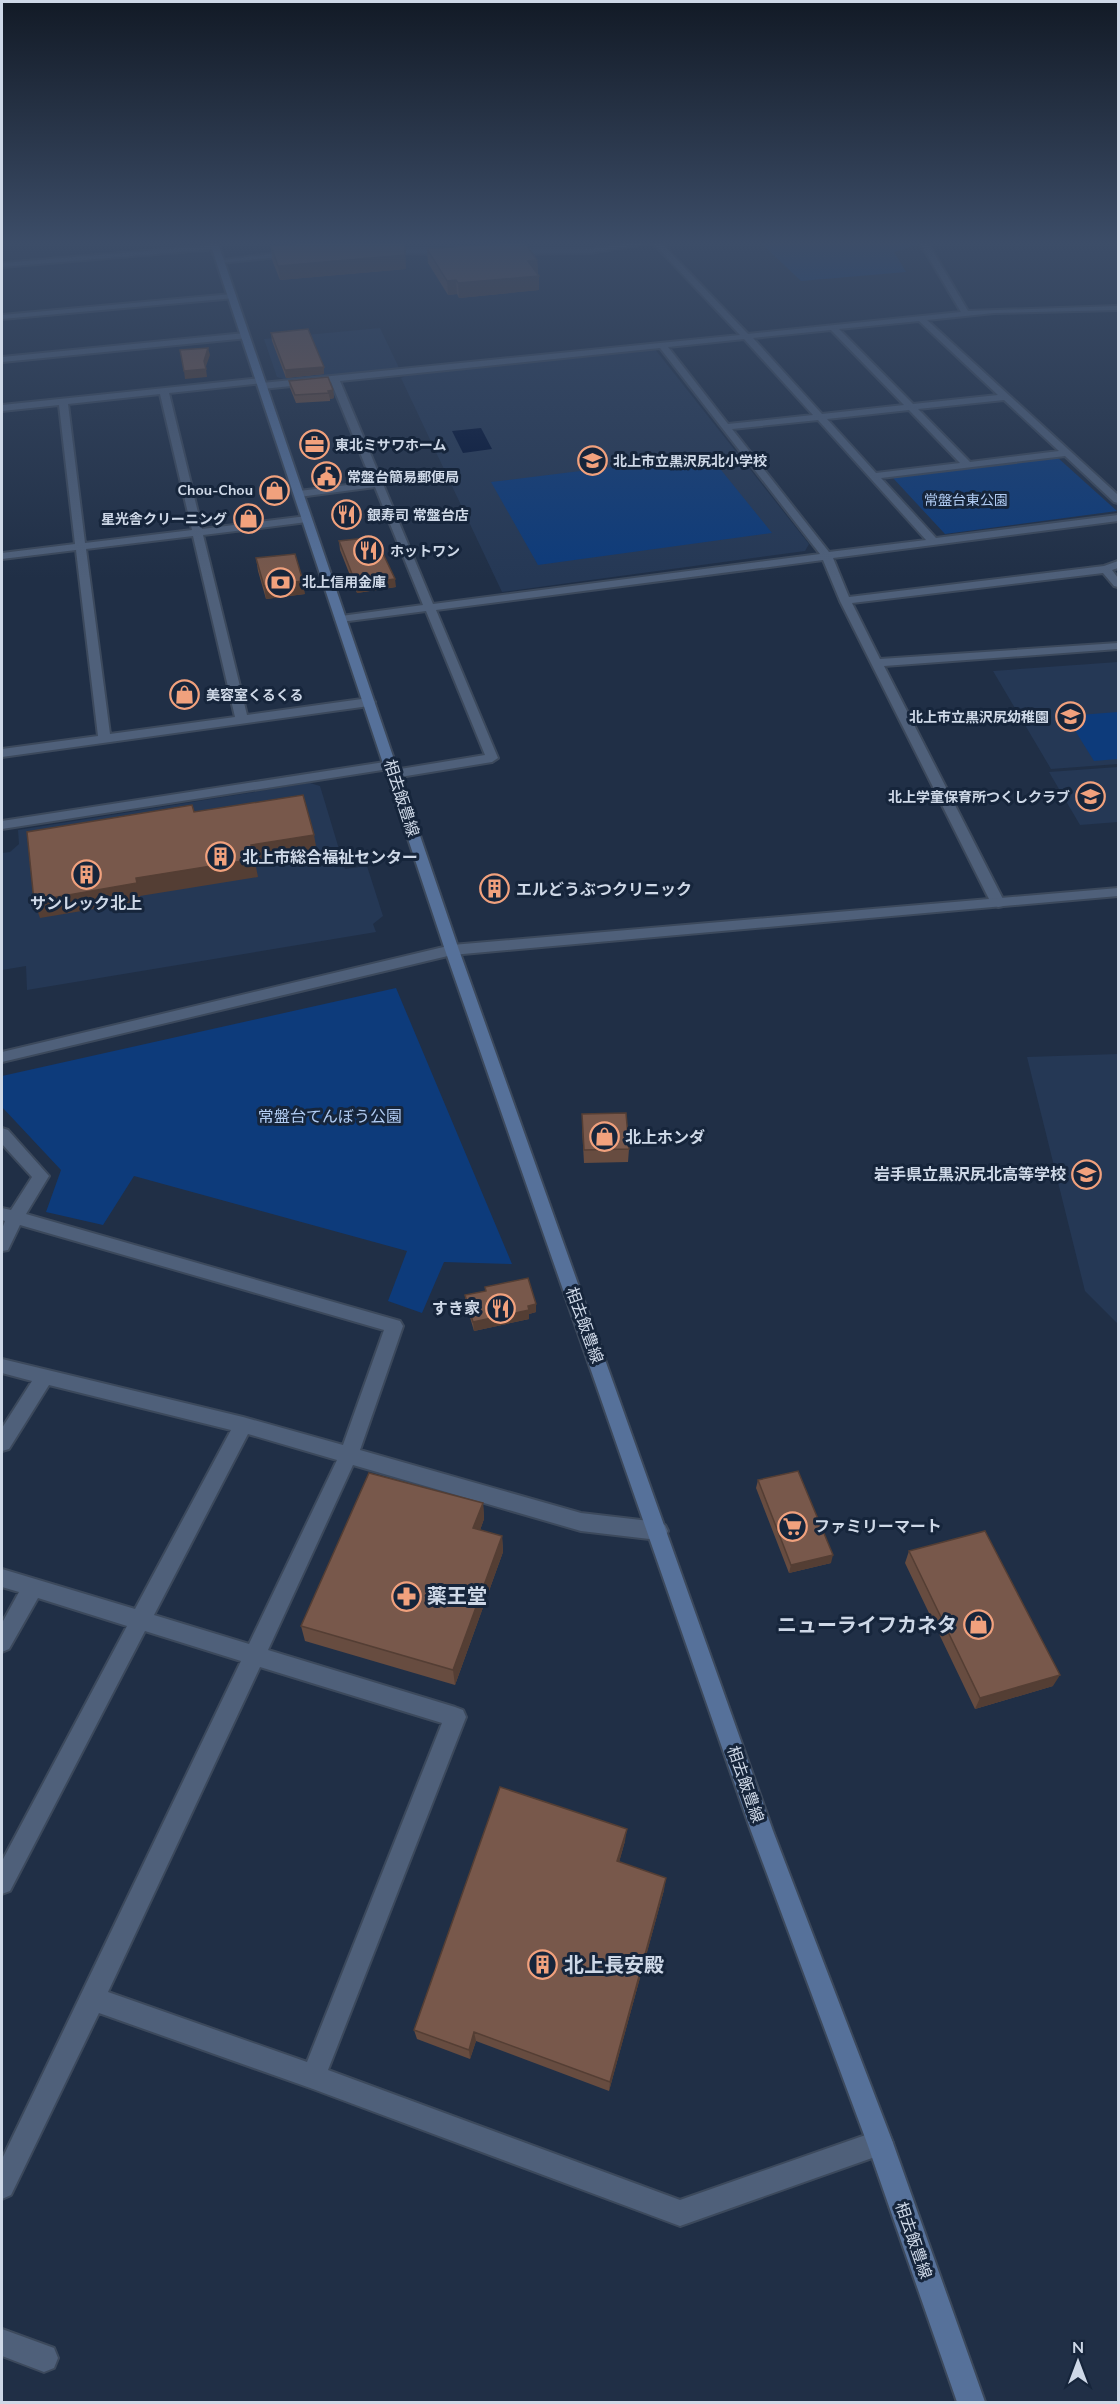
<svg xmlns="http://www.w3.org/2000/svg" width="1120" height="2404" viewBox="0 0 1120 2404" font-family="Mulish,'Noto Sans JP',sans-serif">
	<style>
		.built { fill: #253855 }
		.green { fill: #0d3b7b }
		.water { fill: #001135 }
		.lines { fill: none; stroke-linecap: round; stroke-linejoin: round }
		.minor-casing { stroke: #3c495c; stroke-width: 4 }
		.tertiary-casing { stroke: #3c495c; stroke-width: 4 }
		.secondary-casing { stroke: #3c495c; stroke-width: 4 }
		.minor { fill: #4f607a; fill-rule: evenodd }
		.tertiary { fill: #4f607a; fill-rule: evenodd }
		.secondary { fill: #56719a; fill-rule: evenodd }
		.wall { fill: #674c40 }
		.shaded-wall { fill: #543e34 }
		.building { fill: #78584b; stroke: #543e34; stroke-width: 1.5 }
		.labels { text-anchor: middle; stroke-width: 6; stroke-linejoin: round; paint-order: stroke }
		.far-poi-label { font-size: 14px; font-weight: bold; fill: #ced8e7; stroke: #16253b; text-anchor: start }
		.far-park-label { font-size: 14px; fill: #b1ccf3; stroke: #16253b }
		.street-label { font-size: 16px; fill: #ced8e7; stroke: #16253b }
		.poi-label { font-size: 16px; font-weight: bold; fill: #ced8e7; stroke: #16253b; text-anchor: start }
		.park-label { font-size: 16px; fill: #b1ccf3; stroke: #16253b }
		.near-poi-label { font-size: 20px; font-weight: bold; fill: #ced8e7; stroke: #16253b; text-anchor: start }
	</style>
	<rect width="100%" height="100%" fill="#202f46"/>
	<path class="built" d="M380,328L400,370L290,381L277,377L264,339Z
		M654,348L809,544L805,551L502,592L401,378L410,374Z
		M1118,662V764L1051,769L993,671Z
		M1118,767V822L1080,825L1049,772Z
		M310,783L320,786L345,869L367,866L383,916L373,924L376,932L27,990L26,966L2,970V853L10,852L19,844L18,830Z
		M1118,1054V1324L1085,1291L1027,1057Z"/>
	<path class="green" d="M761,243H915L916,245L894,252L906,272L801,281Z
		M709,455L772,533L538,565L491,482Z
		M1057,457L1117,511L945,534L893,478Z
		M1118,712V759L1094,761L1066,716Z
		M396,988L512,1264L444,1262L422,1313L388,1301L407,1251L134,1176L103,1225L46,1212L61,1170L2,1107V1076Z"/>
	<path class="water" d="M481,428L492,449L463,453L452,431Z"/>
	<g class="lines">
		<defs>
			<path id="minor" d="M630,243H648L590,253L508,254L504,252L508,250L590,249Z
				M653,243H661L748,334L961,312L920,243H928L968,311L1118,306V310L994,313L927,320L1118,495V503L1114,502L1065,456L881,478L936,538L1118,515V521L833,558L849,597L1104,566L1118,561V568L1112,570L1118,578V587L1114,586L1103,573L852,603L880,659L1118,643V649L884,666L1005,903L1003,906L998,907L991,903L840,601L823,560L436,610L498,758L492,762L394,778L388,774L394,770L485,755L426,611L341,622L335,619L341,616L423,605L375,487L299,497L294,494L299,491L372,482L331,382L262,389L258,386L262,383L740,335ZM919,321L998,395L913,404L839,329ZM831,330L904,405L822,414L753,338ZM744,339L813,415L728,424L668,347ZM660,348L820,554L433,604L340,381ZM1004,400L1059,451L970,462L918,409ZM909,410L960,463L876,473L827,419ZM818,420L926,540L829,552L732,429Z
				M218,245V249H215L2,267V263Z
				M382,249L450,250L454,252L450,254L379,253L378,251Z
				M294,251L298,253L297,255L220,263L216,261Z
				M232,294L236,296L235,298L2,319V315Z
				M245,333L248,334V338L2,362V357Z
				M260,378L263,379V383L169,393L202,529L307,516L312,519L307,522L203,535L247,715L369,698L375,702L369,706L2,757V749L98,736L76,550L2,559V553L75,544L59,405L2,411V405ZM160,394L192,530L85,543L68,404ZM193,536L235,717L110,734L86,549Z
				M391,761L397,765L395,768L2,829V821Z
				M2,1128L8,1130L49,1176L26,1214L400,1321L403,1326L360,1450L581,1513L658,1522L665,1525L668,1531L665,1537L658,1540L581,1531L353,1465L268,1650L455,1707L463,1710L466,1717L328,2070L680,2200L880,2130L889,2134L893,2143L889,2152L680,2226L313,2089L99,2013L11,2195L2,2199V2159L241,1661L145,1631L10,1891L2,1894V1861L127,1626L38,1598L9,1649L2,1652V1623L19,1592L2,1587V1569L135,1609L231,1430L49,1385L9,1449L2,1451V1428L32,1381L2,1373V1359L243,1417L343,1445L384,1330L20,1225L8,1250L2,1251V1229L5,1221L2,1220V1208L11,1210L32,1177L2,1144ZM248,1434L337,1460L249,1644L154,1615ZM260,1667L442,1723L307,2062L108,1992Z
				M2,2329L54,2348L58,2358L54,2368L44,2372L2,2356Z"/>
			<path id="tertiary" d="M1118,888V896L452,955L2,1062V1052L452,945Z"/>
			<path id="secondary" d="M210,243H218L459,950L773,1831L893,2143L985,2402H957L867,2143L751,1831L445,950Z"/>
		</defs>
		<use href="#minor" class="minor-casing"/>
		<use href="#tertiary" class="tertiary-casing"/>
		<use href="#secondary" class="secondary-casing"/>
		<use href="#minor" class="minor"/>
		<use href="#tertiary" class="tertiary"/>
		<use href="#secondary" class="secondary"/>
	</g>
	<path class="wall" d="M271,246L406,269L280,280L272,260Z
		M427,249L537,260L538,273L539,290L459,298L457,294L448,295L428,263Z
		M271,333L324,367V374L286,378L272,341Z
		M289,381L333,390L334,398L330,399V401L296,403L290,388Z
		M339,541L396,587L357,593L340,550Z
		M256,558L305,594L266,599L258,571Z
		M582,1114L629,1149L628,1162L584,1163L582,1128Z
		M485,1287L536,1304V1312L529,1314V1319L474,1331L466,1304L465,1295L485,1291Z
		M758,1480L831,1563L789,1573L756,1488Z
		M483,1503L484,1519L480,1530L502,1536L503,1552L455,1685L305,1641L301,1626Z
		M909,1551L1053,1686L975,1709L905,1563Z
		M625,1841L619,1862L664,1890L609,2091L476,2041L470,2059L417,2039L414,2030Z"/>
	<path class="shaded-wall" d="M405,243L406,269L280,280L278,266Z
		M537,260L538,274L528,261Z
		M539,276V290L459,298L458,283Z
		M456,280L457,294L448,295L447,281Z
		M208,348L210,355L205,369L204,361Z
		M324,367V374L286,378L285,370Z
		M206,369L207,377L185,379L184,371Z
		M333,390L334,398L330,399L328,391Z
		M395,579L396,587L357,593L356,584Z
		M303,581L305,594L266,599L264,586Z
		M314,835L317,852L255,862L258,877L140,896L141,901L40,918L34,901L136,878L251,845Z
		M536,1304V1312L529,1314V1319L474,1331L473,1322Z
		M483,1503L484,1519L475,1544L473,1528Z
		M502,1536L503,1552L455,1685L453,1670Z
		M833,1555L831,1563L789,1573L791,1565Z
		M1060,1675L1053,1686L975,1709L980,1698Z
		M627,1829L625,1841L616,1873L617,1861Z
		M666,1878L664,1890L609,2091L610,2082Z
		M474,2032L476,2041L470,2059L469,2050Z"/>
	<path class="building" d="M302,243H405V255L278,266L271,246Z
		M506,243H525L537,260L528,261L539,276L458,283L456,280L447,281L427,249Z
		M308,329L324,367L285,370L271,333Z
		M208,348L204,361L206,369L184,371L180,350Z
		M328,377L333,390L328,391L329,393L295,395L289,381Z
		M375,537L395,579L356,584L339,541Z
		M295,554L303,581L264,586L256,558Z
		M303,795L314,835L251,845L255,859L136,878L137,883L34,901L27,832L192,805L194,812Z
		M626,1113L629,1149L584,1150L582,1114Z
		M528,1278L536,1304L528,1306L529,1310L473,1322L465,1295L486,1291L485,1287Z
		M798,1471L833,1555L791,1565L758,1480Z
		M369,1473L483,1503L473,1528L502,1536L453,1670L301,1626Z
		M985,1531L1060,1675L980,1698L909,1551Z
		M500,1787L627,1829L617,1861L666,1878L610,2082L474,2032L469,2050L414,2030Z"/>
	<linearGradient id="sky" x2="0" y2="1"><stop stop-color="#121a26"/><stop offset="0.42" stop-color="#3c4d68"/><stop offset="1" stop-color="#3c4d68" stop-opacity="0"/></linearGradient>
	<rect width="1120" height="579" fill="url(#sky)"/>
	<defs>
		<symbol id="office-ring" viewBox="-11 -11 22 22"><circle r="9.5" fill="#16253b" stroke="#f1a17d" stroke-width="1.5"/><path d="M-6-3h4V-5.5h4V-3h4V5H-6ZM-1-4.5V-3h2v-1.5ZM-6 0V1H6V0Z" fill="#f1a17d"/></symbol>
		<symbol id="school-ring" viewBox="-11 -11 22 22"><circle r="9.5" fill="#16253b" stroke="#f1a17d" stroke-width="1.5"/><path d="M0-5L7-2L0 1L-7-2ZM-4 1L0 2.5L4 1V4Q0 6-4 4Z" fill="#f1a17d"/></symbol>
		<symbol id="civic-ring" viewBox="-11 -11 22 22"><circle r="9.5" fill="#16253b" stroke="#f1a17d" stroke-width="1.5"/><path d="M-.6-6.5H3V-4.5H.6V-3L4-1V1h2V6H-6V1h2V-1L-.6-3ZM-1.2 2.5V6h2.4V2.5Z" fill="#f1a17d"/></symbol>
		<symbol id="shop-ring" viewBox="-11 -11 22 22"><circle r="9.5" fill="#16253b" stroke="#f1a17d" stroke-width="1.5"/><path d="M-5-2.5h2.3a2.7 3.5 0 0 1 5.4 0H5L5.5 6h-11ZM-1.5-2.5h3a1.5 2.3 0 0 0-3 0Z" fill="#f1a17d"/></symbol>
		<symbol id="restaurant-ring" viewBox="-11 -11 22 22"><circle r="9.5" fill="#16253b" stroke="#f1a17d" stroke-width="1.5"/><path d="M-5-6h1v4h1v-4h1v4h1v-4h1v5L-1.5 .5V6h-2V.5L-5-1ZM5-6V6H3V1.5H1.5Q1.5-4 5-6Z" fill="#f1a17d"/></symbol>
		<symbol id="bank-ring" viewBox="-11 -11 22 22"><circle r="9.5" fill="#16253b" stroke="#f1a17d" stroke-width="1.5"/><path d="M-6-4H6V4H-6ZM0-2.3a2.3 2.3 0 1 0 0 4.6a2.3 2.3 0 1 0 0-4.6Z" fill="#f1a17d"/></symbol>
		<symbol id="building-ring" viewBox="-11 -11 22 22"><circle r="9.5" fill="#16253b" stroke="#f1a17d" stroke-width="1.5"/><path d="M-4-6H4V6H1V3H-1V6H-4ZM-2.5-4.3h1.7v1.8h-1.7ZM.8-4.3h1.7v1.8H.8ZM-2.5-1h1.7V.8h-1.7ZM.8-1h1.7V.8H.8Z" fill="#f1a17d"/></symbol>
		<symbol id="supermarket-ring" viewBox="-11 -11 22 22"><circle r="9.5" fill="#16253b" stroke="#f1a17d" stroke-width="1.5"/><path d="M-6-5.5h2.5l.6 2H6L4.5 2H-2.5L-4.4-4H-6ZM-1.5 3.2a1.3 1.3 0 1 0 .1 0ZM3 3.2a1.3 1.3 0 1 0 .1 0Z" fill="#f1a17d"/></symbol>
		<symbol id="pharmacy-ring" viewBox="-11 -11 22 22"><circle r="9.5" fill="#16253b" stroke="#f1a17d" stroke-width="1.5"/><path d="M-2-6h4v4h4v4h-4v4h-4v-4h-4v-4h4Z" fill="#f1a17d"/></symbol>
	</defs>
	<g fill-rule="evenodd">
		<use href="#office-ring" x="298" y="428" width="33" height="33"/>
		<use href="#school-ring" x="576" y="444" width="33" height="33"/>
		<use href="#civic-ring" x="310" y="460" width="33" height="33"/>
		<use href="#shop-ring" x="258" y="474" width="33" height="33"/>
		<use href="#restaurant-ring" x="330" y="498" width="33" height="33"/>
		<use href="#shop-ring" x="232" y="502" width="33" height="33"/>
		<use href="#restaurant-ring" x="352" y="534" width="33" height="33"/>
		<use href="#bank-ring" x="264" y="566" width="33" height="33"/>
		<use href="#shop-ring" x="168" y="678" width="33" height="33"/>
		<use href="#school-ring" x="1054" y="700" width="33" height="33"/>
		<use href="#school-ring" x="1074" y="780" width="33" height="33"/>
		<use href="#building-ring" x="204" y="840" width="33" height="33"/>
		<use href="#building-ring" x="70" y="858" width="33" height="33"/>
		<use href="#building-ring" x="478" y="872" width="33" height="33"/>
		<use href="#shop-ring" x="588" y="1120" width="33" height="33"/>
		<use href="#school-ring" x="1070" y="1158" width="33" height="33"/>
		<use href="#restaurant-ring" x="484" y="1292" width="33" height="33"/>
		<use href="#supermarket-ring" x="776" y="1510" width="33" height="33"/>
		<use href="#pharmacy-ring" x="390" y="1580" width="33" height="33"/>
		<use href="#shop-ring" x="962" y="1608" width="33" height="33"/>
		<use href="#building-ring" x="526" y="1948" width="33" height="33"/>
	</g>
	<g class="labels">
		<g class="far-poi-label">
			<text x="335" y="450">東北ミサワホーム</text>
			<text x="613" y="466">北上市立黒沢尻北小学校</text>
			<text x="347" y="482">常盤台簡易郵便局</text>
			<text x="253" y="495" text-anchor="end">Chou-Chou</text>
			<text x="367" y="520">銀寿司 常盤台店</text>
			<text x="227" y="524" text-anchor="end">星光舎クリーニング</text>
			<text x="390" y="556">ホットワン</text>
			<text x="302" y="587">北上信用金庫</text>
			<text x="206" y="700">美容室くるくる</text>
			<text x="1049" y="722" text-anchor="end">北上市立黒沢尻幼稚園</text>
			<text x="1070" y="802" text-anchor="end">北上学童保育所つくしクラブ</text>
		</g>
		<g class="far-park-label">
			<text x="966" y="505">常盤台東公園</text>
		</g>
		<g class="street-label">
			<text transform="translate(402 798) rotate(72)" y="6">相去飯豊線</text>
			<text transform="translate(585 1325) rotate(70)" y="6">相去飯豊線</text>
			<text transform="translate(746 1784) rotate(71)" y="6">相去飯豊線</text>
			<text transform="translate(914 2240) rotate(71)" y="6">相去飯豊線</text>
		</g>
		<g class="poi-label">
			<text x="242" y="863">北上市総合福祉センター</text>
			<text x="516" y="895">エルどうぶつクリニック</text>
			<text x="86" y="909" text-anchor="middle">サンレック北上</text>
			<text x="625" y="1143">北上ホンダ</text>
			<text x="1066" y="1180" text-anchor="end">岩手県立黒沢尻北高等学校</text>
			<text x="480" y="1314" text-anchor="end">すき家</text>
			<text x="814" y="1532">ファミリーマート</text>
		</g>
		<g class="park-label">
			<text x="330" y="1122">常盤台てんぼう公園</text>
		</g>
		<g class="near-poi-label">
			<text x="427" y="1603">薬王堂</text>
			<text x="957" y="1632" text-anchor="end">ニューライフカネタ</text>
			<text x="564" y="1972">北上長安殿</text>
		</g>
	</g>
	<rect width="1120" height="2404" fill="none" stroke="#ced8e7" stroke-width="6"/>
	<g transform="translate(1078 2362)" stroke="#16253b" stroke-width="4.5" paint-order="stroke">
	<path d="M0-4.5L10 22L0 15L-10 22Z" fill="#ced8e7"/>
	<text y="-9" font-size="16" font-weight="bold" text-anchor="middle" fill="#ced8e7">N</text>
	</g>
</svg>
